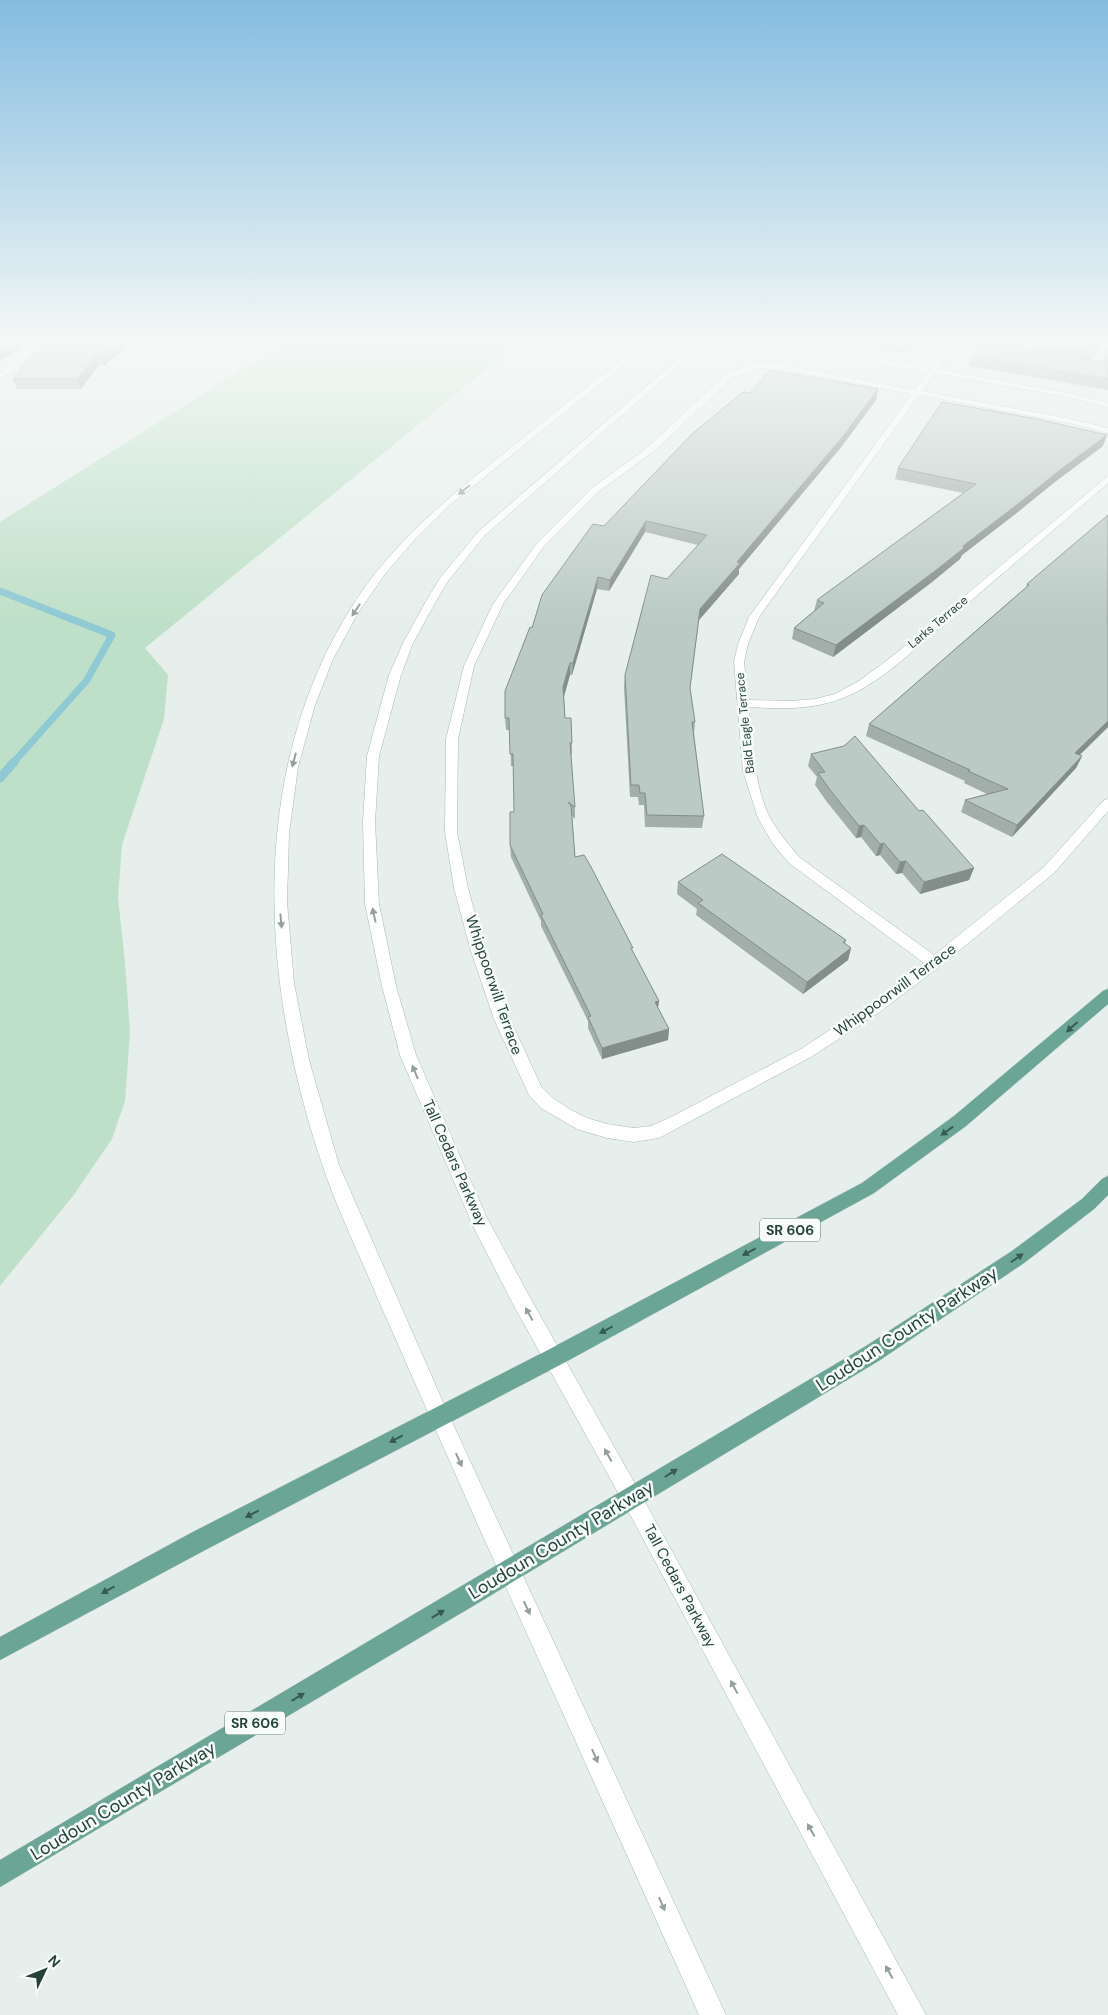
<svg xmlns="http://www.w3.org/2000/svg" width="1108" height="2015" viewBox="0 0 1108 2015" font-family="'DM Sans',sans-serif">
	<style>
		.green { fill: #bfe0c8 }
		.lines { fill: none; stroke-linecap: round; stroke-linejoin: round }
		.stream-far1 { stroke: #8ec9d4; stroke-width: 7 }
		.stream { stroke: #8ec9d4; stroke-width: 9 }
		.street-casing { stroke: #a8b8b2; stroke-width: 1 }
		.secondary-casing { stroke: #a4bbb3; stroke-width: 1 }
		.primary-casing { stroke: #c2cac8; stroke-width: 1 }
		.street { fill: #fff; fill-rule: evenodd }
		.secondary { fill: #fff; fill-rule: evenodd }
		.primary { fill: #6aa596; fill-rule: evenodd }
		.wall { fill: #a1aea9 }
		.shaded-wall { fill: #838d89 }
		.building { fill: #bbcac4; stroke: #838d89 }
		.oneway { fill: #92a09c }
		.oneway2 { fill: #365b51 }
		.labels { text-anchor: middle; stroke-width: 5; stroke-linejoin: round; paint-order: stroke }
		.far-street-label { font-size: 12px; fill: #24423a; stroke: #f7fbf9 }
		.shield { fill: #f7fbf9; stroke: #637a73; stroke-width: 1 }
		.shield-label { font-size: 14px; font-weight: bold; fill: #24423a }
		.street-label { font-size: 15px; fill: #24423a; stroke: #f7fbf9 }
		.near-street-label { font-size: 18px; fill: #24423a; stroke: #f7fbf9 }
	</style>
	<rect width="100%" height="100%" fill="#e6efeb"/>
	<path class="green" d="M290,339H523L145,648L168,675L164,719L122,845L118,898L125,962L130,1033L125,1101L112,1139L73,1196L0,1286V522Z"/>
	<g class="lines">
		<path class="stream-far1" d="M0,591L112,635L87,680L13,763"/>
		<path class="stream" d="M0,778L14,762"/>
		<defs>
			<path id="street" d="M48,339H56L32,355L0,380V374L26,351Z
				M752,339H765L931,368L953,339H959L938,369L1068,393L1108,403V407L1068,397L935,373L922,391L1070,419L1108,428V433L1069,423L919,395L759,617L748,644L744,662L748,700L791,701L815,699L835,694L859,681L899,651L1108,476V483C1056,528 1004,572 952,617C920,644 882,683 843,698C813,710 780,709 749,707C752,744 754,786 771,820C779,833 789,845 799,857L934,955L1044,867L1104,800L1108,799V811L1054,873L939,967L881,1011L811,1057L659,1138L634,1142L607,1138L577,1129L541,1108L529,1095L494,1019L471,951L454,888L445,832L446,739L464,666L493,604L538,542L592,488L647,448L727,373L753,364L783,365L915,390L928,372ZM754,368L783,369L912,394L749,617L738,644L734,662L743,771L758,818L773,844L789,863L924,963L871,1003L801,1049L671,1117L651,1126L634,1128L607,1124L587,1118L571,1110L553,1098L541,1086L510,1019L485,951L468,888L457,832L458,739L474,666L503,604L544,546L598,492L653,452L733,377Z
				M1031,339H1038L1027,358H1021L1020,356Z
				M1104,339H1108V347L1098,370H1092L1091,368Z"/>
			<path id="secondary" d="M648,339H656L451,504L415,539L385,574L358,613L333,659L315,705L298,767L289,834L287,902L294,983L309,1060L339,1165L446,1409L726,2015H699C627,1855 554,1694 482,1534C447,1455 412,1376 377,1297C359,1253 337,1209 322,1164C262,986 247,783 346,616C388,545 450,496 513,446C558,410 603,374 648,339Z
				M682,339H689L685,347L673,358H667V354L679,344Z
				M701,339H709L485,535L448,581L435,603L413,643L401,675L379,756L375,822L379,904L396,986L416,1055L486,1216L528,1294L639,1491L926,2015H898L625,1505L514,1306L473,1226L400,1055L382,986L365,904L363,822L367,756L389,675L403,643L425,603L440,578L479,531Z"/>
			<path id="primary" d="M1108,989V1004L966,1126L874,1193L560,1365L207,1549L0,1660V1637L191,1533L546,1351L862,1183L954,1116L1103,991Z
				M1108,1176V1195L1094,1209L1024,1263L880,1360L473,1606L0,1887V1860L866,1346L1012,1251L1082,1199L1102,1179Z"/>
		</defs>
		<use href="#street" class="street-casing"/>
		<use href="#secondary" class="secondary-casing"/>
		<use href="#primary" class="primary-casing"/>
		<use href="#street" class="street"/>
		<use href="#secondary" class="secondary"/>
		<use href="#primary" class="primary"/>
	</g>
	<path class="wall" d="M67,339H135L104,366L99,365L81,389H17L13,379L54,346Z
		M825,339H921L908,354Z
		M960,339H1029L1023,348L1033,350L1035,343L1038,339H1102L1093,360L1103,362L1108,349V390L969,366L972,356L979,344L961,340Z
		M750,393L876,400L842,446L739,569V574L699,620L690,689L695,722L694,734L704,816L702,828L645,827L644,805H639L638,797H630L624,687L625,675L667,579L698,545L645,532L609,591L597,589L572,675H570L564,697L565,718L572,743V755H571L575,807V819L572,816L575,857L633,953L659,1001L658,1008L669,1029L668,1040L602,1059L588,1028V1021L541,926V921L511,857L510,845L514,812V766H511L510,730H506L505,718L532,628L604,526Z
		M1103,446L1056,481L1014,515L962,555L960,559L932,582L833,657L792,639L794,628L814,611L817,600L963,493L895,479L898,468Z
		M1108,515V727L1080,755L1082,756L1076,768L1012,837L961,812L965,800L987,794L964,783L965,781L866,736L869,724L1026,587L1027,584Z
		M811,754L919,811L974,868L969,880L920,894L902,873L896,874L880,855L876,856L861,837L856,838L827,802L815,785L817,777L808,766Z
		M678,882L846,940L845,944L851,948L848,960L803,994L696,915L697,909L677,894Z"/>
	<path class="shaded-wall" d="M19,339L22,349L0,360V348Z
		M121,339H135L104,366L101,356Z
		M915,339H921L908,354L910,344Z
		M1026,339H1029L1021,351L1024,341Z
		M96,355L99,365L81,389L78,379Z
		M878,389L876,400L842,446L739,569V574L699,620L700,609L737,562Z
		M1107,435L1103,446L1056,481L1014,515L962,555L960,559L932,582L833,657L836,645L1060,470Z
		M646,521L645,532L609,591L610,580Z
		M598,577L597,589L572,675L573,663Z
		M570,663V675L563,699V687Z
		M1108,721V727L1069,765L1075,753Z
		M1082,756L1076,768L1012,837L1017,825Z
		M864,825L861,837L856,838L859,826Z
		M884,843L880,855L876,856L880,844Z
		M906,861L902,873L896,874L900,862Z
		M974,868L969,880L920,894L924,882Z
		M851,948L848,960L803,994L807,982Z
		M659,1001L657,1012L655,1002Z
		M669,1029L668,1040L602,1059V1048Z"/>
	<path class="building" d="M0,339H19L0,348Z
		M67,339H121L101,356L96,355L78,379H13L40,343L54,346Z
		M880,339H915L910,344Z
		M1009,339H1026L1024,341Z
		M1038,339H1102L1095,353L1035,343Z
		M981,341L1108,363V379L972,356Z
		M1108,349V355H1105Z
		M770,370L878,389L844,435L737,562L740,563L700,609L690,688L695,722H692L704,816L647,815L645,793H640L639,785H631L625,675L651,575L667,579L707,535L646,521L610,580L598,577L573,663H570L563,687L565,718H571L572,743H570L575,807L568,802L571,806L575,857L584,855L590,865L633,948H631L659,1001L655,1002L669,1029L602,1048L588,1017L591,1016L541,915L543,914L510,845V812H514L513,754H510L509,718H505V691L530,627L532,628L542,595L593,524L604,526L693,433L743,392L750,393Z
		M942,402L1037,419L1107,435L1060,470L1018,504L963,546L964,548L935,571L836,645L794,628L824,603L817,600L976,484L898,468Z
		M1108,515V721L1075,753L1082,756L1017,825L965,800L1008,789L968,771L970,770L869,724L1029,585L1027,584Z
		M855,736L919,811L923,810L974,868L924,882L906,861L900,862L884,843L880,844L864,825L859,826L830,790L818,773L825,772L811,754L844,746Z
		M722,854L846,940L843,942L851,948L807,982L698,903L703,900L678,882Z"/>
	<defs><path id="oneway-solid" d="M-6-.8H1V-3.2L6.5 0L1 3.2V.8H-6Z" transform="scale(1.25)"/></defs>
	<g class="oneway">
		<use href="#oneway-solid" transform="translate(464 490) rotate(141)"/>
		<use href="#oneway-solid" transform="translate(356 610) rotate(124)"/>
		<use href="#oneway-solid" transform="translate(294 760) rotate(105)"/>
		<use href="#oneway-solid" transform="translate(374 915) rotate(-102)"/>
		<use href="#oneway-solid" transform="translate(281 921) rotate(85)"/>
		<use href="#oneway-solid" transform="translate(415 1072) rotate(-113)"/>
		<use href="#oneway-solid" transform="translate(529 1314) rotate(-119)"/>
		<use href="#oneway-solid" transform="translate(608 1455) rotate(-119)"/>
		<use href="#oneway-solid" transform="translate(459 1460) rotate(65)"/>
		<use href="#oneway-solid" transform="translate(527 1608) rotate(65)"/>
		<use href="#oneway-solid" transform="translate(734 1687) rotate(-118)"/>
		<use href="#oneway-solid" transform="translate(595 1756) rotate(66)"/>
		<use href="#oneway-solid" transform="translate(811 1830) rotate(-119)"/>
		<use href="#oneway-solid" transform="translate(662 1904) rotate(66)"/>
		<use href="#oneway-solid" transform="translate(889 1972) rotate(-119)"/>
	</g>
	<g class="oneway2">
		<use href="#oneway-solid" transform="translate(1072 1027) rotate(138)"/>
		<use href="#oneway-solid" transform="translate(947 1131) rotate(144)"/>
		<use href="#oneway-solid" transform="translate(749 1252) rotate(152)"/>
		<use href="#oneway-solid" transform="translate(1017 1258) rotate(-35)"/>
		<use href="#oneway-solid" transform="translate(606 1330) rotate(152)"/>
		<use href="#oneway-solid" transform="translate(396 1439) rotate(152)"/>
		<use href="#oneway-solid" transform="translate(671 1473) rotate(-32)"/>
		<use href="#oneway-solid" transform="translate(252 1514) rotate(153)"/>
		<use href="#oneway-solid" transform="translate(108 1590) rotate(151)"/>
		<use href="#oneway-solid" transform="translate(438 1614) rotate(-31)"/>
		<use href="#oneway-solid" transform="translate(298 1697) rotate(-31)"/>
	</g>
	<linearGradient id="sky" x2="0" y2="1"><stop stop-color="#84bce0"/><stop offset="0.55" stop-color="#f4f8f6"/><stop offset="1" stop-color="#f4f8f6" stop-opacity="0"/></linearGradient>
	<rect width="1108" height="621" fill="url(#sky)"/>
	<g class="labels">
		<g class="far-street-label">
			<text transform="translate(938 622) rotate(-40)" y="4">Larks Terrace</text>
			<text transform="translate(745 723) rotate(-96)" y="4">Bald Eagle Terrace</text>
		</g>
		<g class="shield">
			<rect x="760" y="1218.5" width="60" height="23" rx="4"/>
			<rect x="225" y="1711.5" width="60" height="23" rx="4"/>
		</g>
		<g class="shield-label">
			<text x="790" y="1235">SR 606</text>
			<text x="255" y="1728">SR 606</text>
		</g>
		<g class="street-label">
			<text transform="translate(494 985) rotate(71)" y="5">Whippoorwill Terrace</text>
			<text transform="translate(895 990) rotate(-36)" y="5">Whippoorwill Terrace</text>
			<text transform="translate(455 1163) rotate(66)" y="5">Tall Cedars Parkway</text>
			<text transform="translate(680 1586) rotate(62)" y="5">Tall Cedars Parkway</text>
		</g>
		<g class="near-street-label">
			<text transform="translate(907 1329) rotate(-33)" y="6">Loudoun County Parkway</text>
			<text transform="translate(561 1540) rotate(-31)" y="6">Loudoun County Parkway</text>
			<text transform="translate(123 1801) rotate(-31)" y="6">Loudoun County Parkway</text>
		</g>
	</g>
	<g transform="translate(45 1970) rotate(47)" stroke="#f7fbf9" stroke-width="4" paint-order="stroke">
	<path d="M0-4L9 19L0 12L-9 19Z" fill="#24423a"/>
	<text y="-8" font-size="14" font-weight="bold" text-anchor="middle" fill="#24423a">N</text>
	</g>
</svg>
